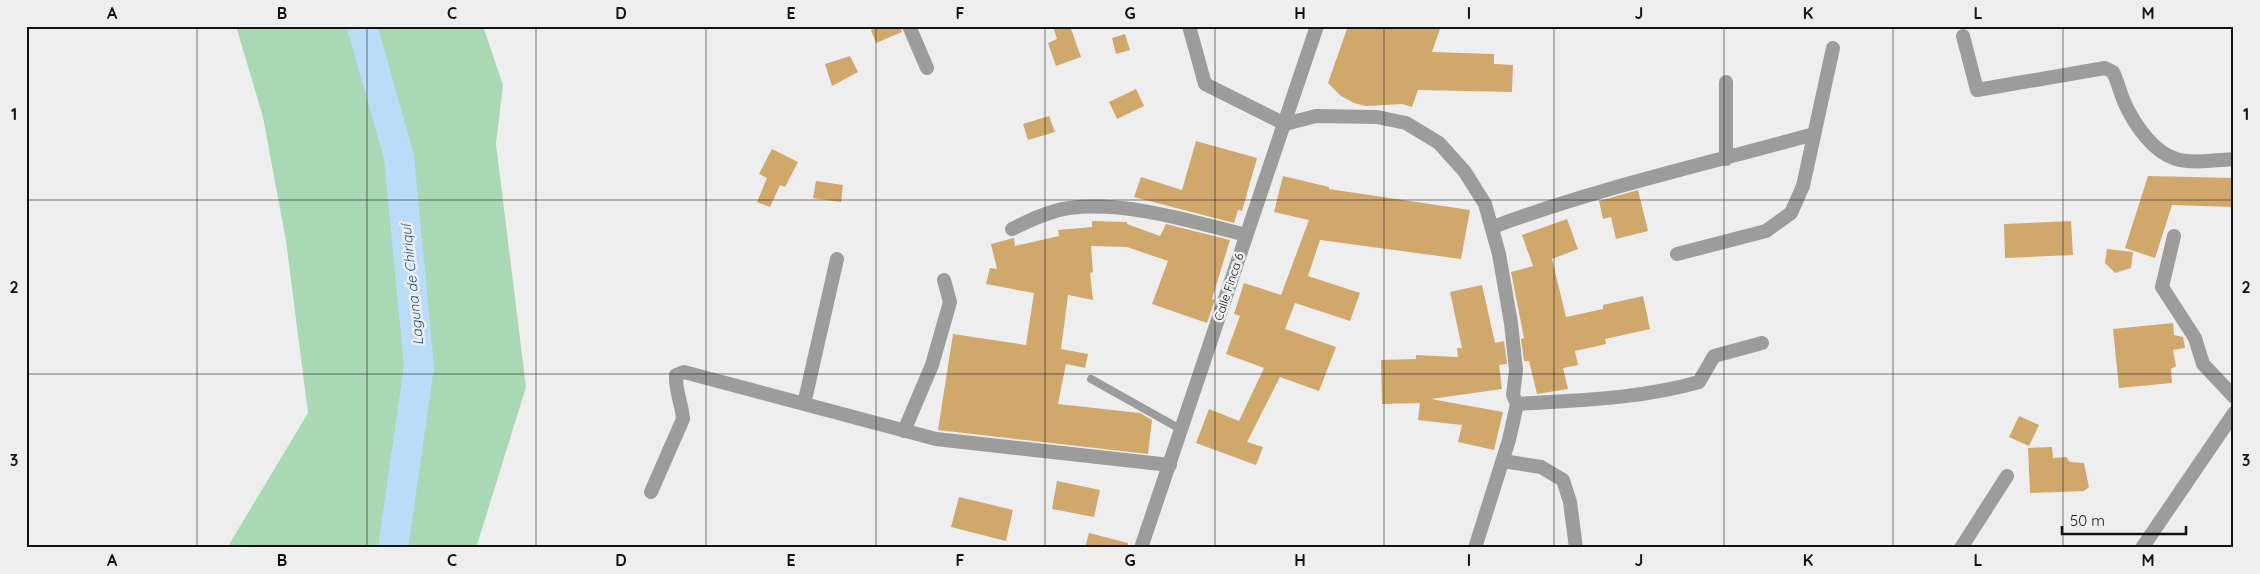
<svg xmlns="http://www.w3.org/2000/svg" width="2260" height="574" viewBox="0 0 2260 574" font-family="Quicksand,sans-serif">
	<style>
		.green { fill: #a8d8b4 }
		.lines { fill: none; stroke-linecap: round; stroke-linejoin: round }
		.river { stroke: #badcf9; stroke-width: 30 }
		.building { fill: #d0a86c }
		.service { stroke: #9c9c9c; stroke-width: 8 }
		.minor { stroke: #9c9c9c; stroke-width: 14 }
		.tertiary { stroke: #9c9c9c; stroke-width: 14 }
		.grid { fill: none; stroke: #131314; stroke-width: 1; stroke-opacity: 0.55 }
		.labels { text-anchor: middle; stroke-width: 5; stroke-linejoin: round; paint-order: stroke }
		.street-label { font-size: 12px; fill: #131314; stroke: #eeeeef }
		.water-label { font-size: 14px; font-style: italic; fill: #12537f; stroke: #eeeeef }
		.neatline { fill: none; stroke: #131314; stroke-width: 2 }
		.grid-label { font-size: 16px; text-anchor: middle; font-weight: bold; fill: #131314 }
	</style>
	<rect width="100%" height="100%" fill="#eeeeef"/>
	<path class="green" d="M236,26H483L503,85L496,144L526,387L476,548H227L308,413L286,241L263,117Z"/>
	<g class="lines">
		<path class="river" d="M362,26L399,157L419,366L393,548"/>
	</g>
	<path class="building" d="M881,26H900L902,32L876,43L871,30Z
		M1053,26H1070L1081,57L1056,66L1048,43L1057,39Z
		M1348,26H1441L1432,52L1494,54V64L1513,65L1512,92L1418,90L1412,107L1402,104L1366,106L1354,103L1341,96L1328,83Z
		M1125,34L1130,50L1116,54L1112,38Z
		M850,56L858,72L832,86L825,64Z
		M1136,89L1144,106L1117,119L1109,102Z
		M1049,116L1055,132L1028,140L1023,124Z
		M1196,141L1257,158L1242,211L1238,210L1234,223L1134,197L1141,177L1182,190Z
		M772,149L798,162L785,187L780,185L770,207L757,202L767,178L759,174Z
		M1283,176L1329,187V189L1470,210L1461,259L1320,240L1308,276L1360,293L1350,321L1295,303L1285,329L1336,347L1319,391L1280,377L1247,442L1263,447L1256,465L1196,443L1209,409L1239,421L1264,368L1226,354L1240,316L1234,314L1244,283L1281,295L1309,220L1274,212Z
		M2148,176L2234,178V207L2172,205L2155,258L2125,248Z
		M816,181L843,185L841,202L813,198Z
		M1638,190L1648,231L1616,239L1611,217L1603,219L1599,201Z
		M1567,219L1578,249L1552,259L1566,317L1603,309V305L1643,296L1650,329L1605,339L1606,344L1575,351L1578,365L1563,368L1568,389L1537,394L1529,361H1524L1521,339L1524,338L1511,272L1533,266L1522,235Z
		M1092,221L1127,222V224L1160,236L1166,224L1230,240L1212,299L1215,300L1207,323L1152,304L1168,261L1127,247L1091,246L1093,272L1090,273L1093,300L1068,295L1061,349L1088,354L1085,368L1066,364L1058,404L1140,413L1152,420L1148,454L938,430L953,334L1026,345L1034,293L986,284L990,268L997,269L991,244L1014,238L1015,246L1059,236L1058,230L1092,227Z
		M2071,221L2073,255L2005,258L2004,224Z
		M2107,249L2133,252L2131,268L2115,273L2105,263Z
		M1482,285L1495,343L1504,341L1507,364L1499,365L1502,389L1431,399L1503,412L1494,450L1458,442L1462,425L1418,420L1420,403L1382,404L1381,360L1416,359V355L1458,357L1457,348H1462L1450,292Z
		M2173,323L2174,335L2183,337L2185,348L2173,350L2176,366L2171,369L2172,383L2119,388L2113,329Z
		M2019,416L2039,425L2029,446L2009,437Z
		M2052,447L2053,458L2066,457L2070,462L2084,463L2089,487L2084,491L2030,493L2028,448Z
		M1057,481L1100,490L1094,517L1052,509Z
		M959,497L1013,510L1006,541L951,527Z
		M1089,533L1128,543L1127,548H1085Z"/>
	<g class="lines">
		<path class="service" d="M1091,379L1182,430"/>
		<path class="minor" d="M909,26L927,68
			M1189,26L1205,84L1285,124L1316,116L1377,117L1406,123L1439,143L1465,172L1485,204L1499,254L1511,323L1516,370L1513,395L1517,404L1509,440L1475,548
			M1963,36L1977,90L2105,68L2113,72C2118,82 2120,93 2125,104C2135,125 2153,152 2176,159C2194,164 2216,160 2234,159
			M1726,159V82
			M1493,227C1597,188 1707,164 1814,134
			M1012,229C1030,220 1049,211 1069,208C1128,201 1189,221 1246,235
			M2174,236L2162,287L2195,338L2203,364L2234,397
			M1677,254L1766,231L1791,213L1803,186L1833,48
			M804,404L837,259
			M1517,404C1578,400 1640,399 1699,382L1714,356L1762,343
			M904,431L932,365L950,302L944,280
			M1503,461L1541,467L1563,480L1570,502L1576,548
			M651,492L683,419C682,404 675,390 676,375L684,372L936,439L1170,465
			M1961,548L2007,476"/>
		<path class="tertiary" d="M1141,548L1317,26
			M2142,548L2234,413"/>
	</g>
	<path class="grid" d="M197,26V548M367,26V548M536,26V548M706,26V548M876,26V548M1045,26V548M1215,26V548M1384,26V548M1554,26V548M1724,26V548M1893,26V548M2063,26V548M26,200H2234M26,374H2234"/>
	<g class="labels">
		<g class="street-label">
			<text transform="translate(1229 287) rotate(-72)" y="4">Calle Finca 6</text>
		</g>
		<g class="water-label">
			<text transform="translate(412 285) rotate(-96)" y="5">Laguna de Chiriquí</text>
		</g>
	</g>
	<rect width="2260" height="574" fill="none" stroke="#eeeeef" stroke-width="55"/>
	<path d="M2062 526v8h124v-8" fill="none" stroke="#131314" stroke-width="2.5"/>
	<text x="2070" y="526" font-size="15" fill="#131314" stroke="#eeeeef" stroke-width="4" paint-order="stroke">50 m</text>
	<rect x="28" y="28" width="2204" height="518" class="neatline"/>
	<g class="grid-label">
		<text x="112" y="19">A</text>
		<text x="282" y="19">B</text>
		<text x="452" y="19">C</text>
		<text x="621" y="19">D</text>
		<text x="791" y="19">E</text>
		<text x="960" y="19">F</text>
		<text x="1130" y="19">G</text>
		<text x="1300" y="19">H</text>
		<text x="1469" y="19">I</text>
		<text x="1639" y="19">J</text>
		<text x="1808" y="19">K</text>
		<text x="1978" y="19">L</text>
		<text x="2148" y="19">M</text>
		<text x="14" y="120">1</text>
		<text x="2246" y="120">1</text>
		<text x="14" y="293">2</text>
		<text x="2246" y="293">2</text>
		<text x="14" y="466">3</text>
		<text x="2246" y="466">3</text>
		<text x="112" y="566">A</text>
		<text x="282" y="566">B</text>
		<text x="452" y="566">C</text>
		<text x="621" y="566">D</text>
		<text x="791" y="566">E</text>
		<text x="960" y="566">F</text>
		<text x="1130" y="566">G</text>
		<text x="1300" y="566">H</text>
		<text x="1469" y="566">I</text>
		<text x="1639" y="566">J</text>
		<text x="1808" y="566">K</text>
		<text x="1978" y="566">L</text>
		<text x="2148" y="566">M</text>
	</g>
</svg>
